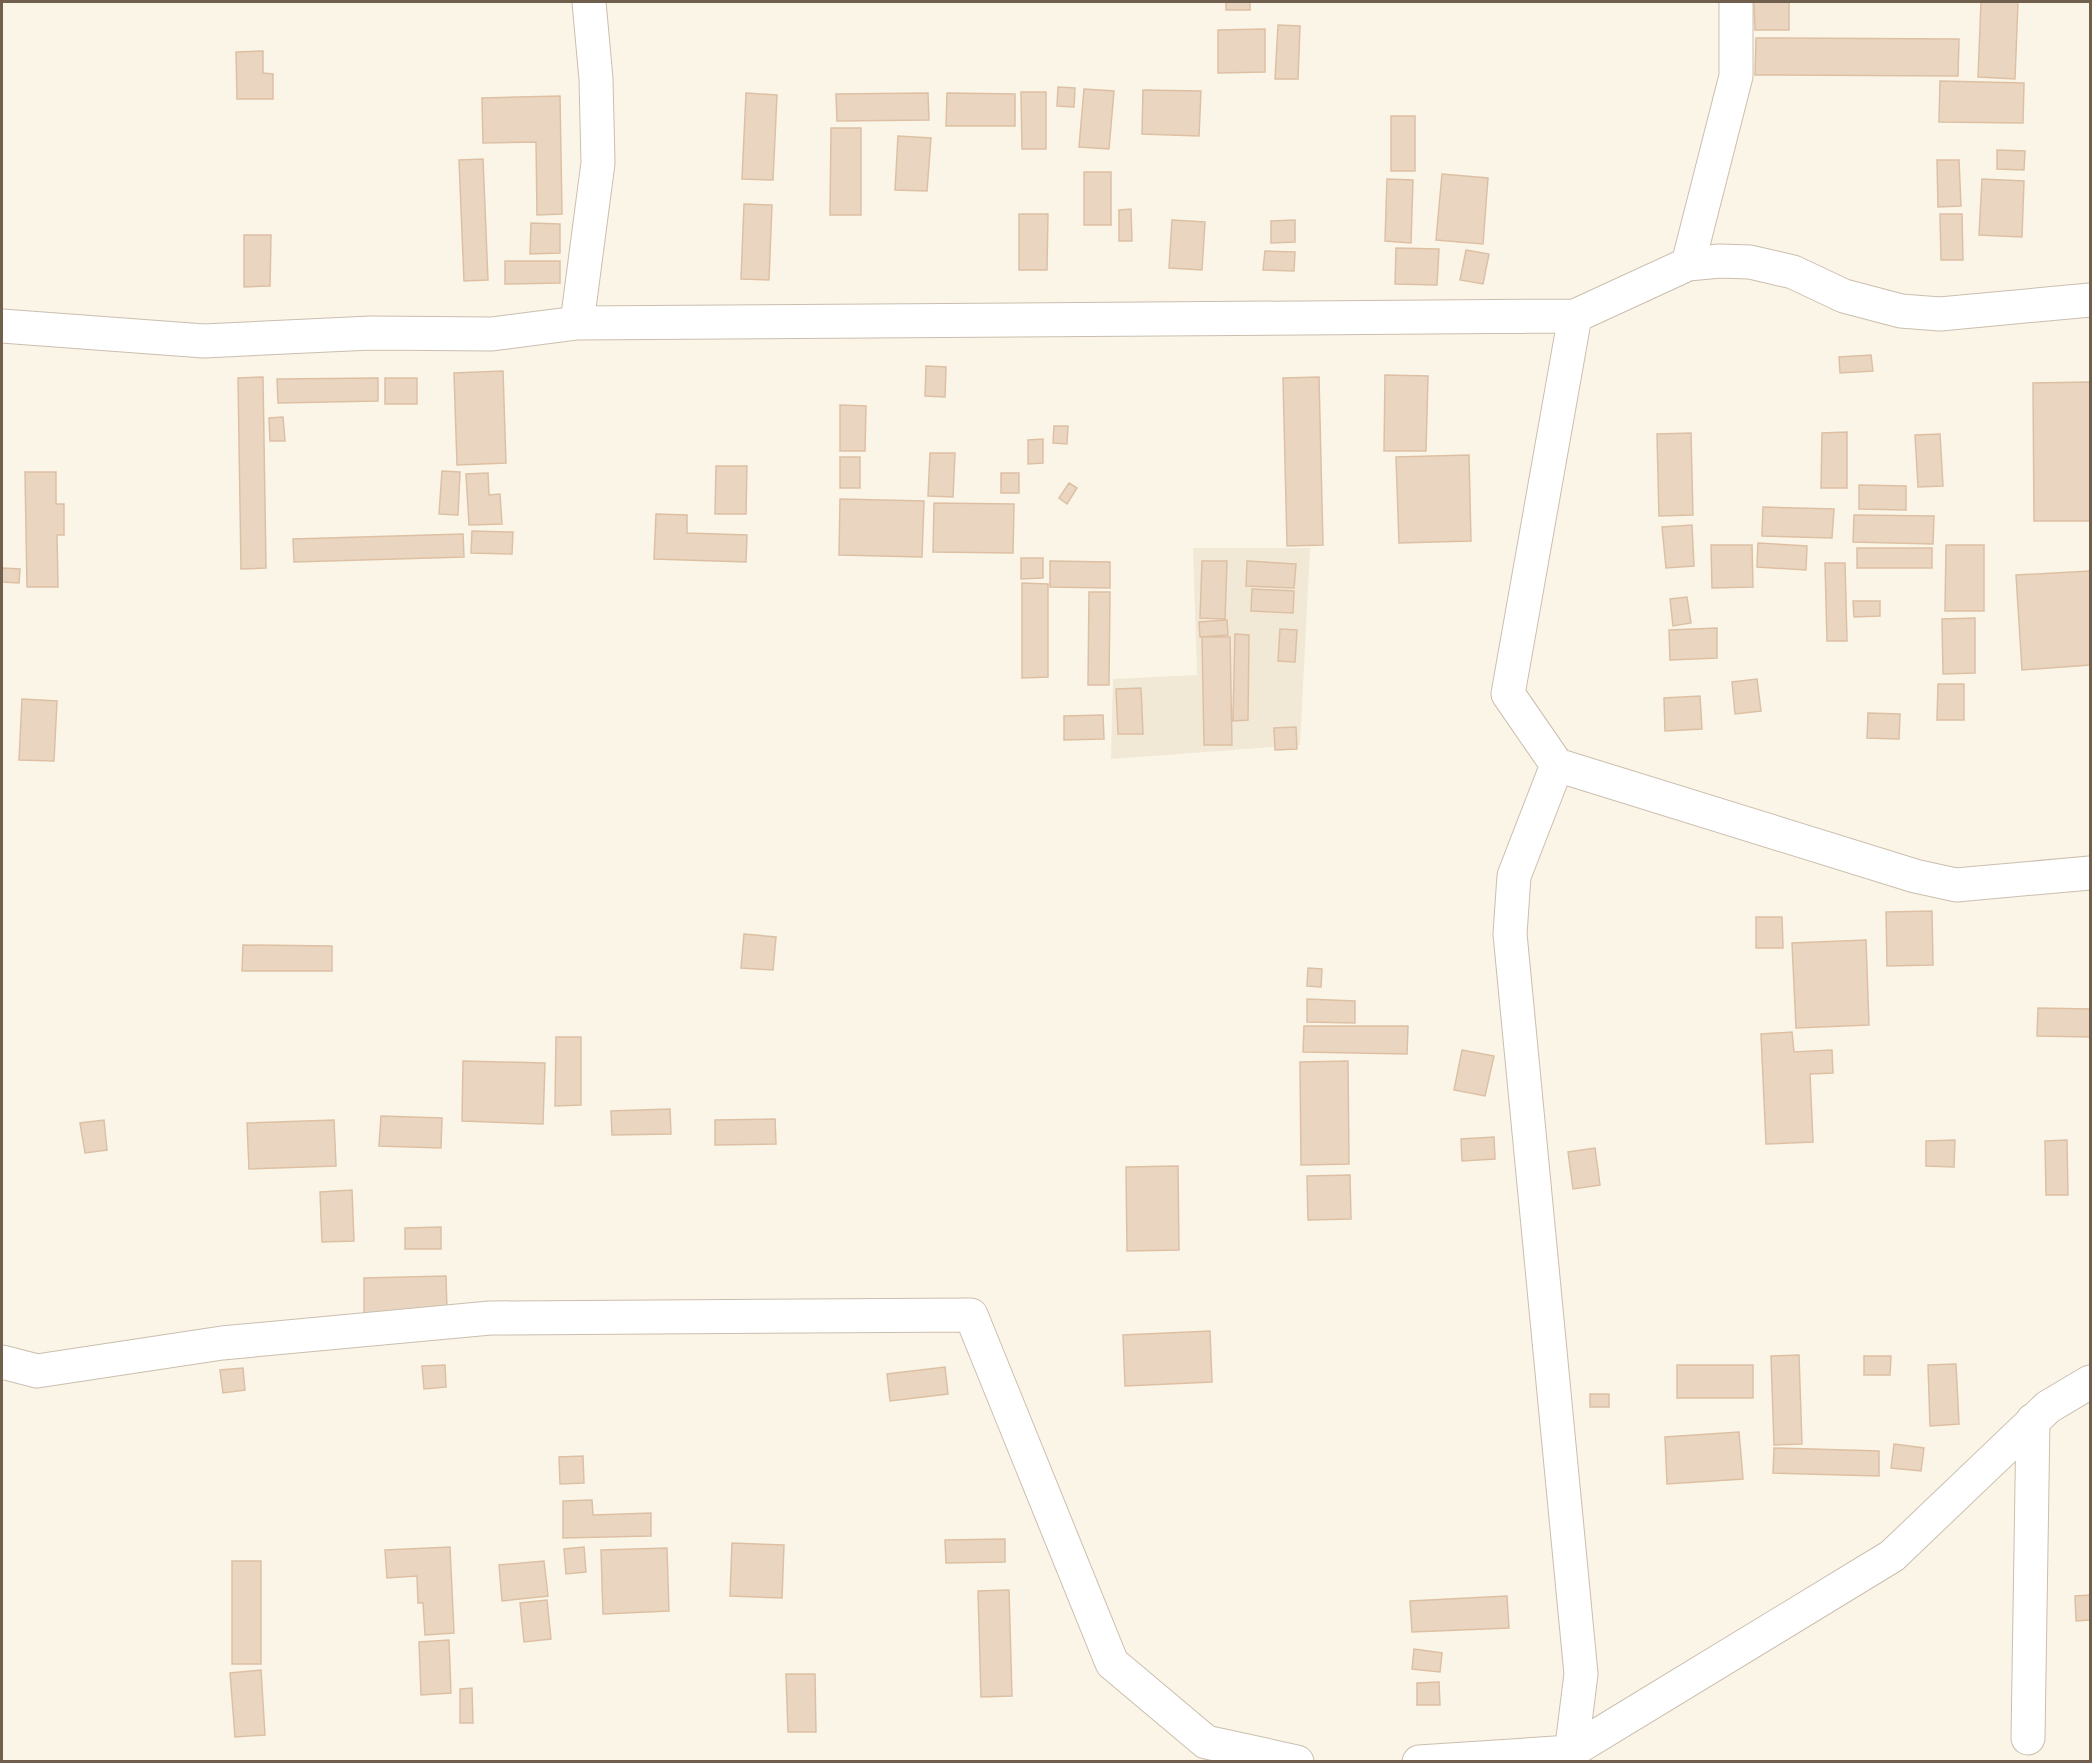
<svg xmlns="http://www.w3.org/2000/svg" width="2092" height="1763" viewBox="0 0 2092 1763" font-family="Lato,sans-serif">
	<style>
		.residential { fill: #f1e8d6 }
		.building { fill: #ead6c0; stroke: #ddc0a4; stroke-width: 1.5 }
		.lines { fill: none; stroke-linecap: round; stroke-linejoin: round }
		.street-casing { stroke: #cbbeae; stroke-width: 35 }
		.street { stroke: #fff; stroke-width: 33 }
	</style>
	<rect width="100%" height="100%" fill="#faf5e7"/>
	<path class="residential" d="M1193,548H1310L1300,745L1111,759L1113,679L1197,675Z"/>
	<path class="building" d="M1226,2H1250V10H1226Z
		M1754,2H1789V30H1755Z
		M1981,2H2018L2015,79L1978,77Z
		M1278,25L1300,26L1298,79H1275Z
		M1265,29V72L1218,73V30Z
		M1756,38L1959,39L1958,76L1755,75Z
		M263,51V73L273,74V99H237L236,52Z
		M1940,81L2024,83L2023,123L1939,122Z
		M1058,87L1075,88L1074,107L1057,106Z
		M1084,89L1114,91L1109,149L1079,147Z
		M1143,90L1201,91L1199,136L1142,134Z
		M1021,92H1046V149H1022Z
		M746,93L777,95L773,180L742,179Z
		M928,93L929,120L837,121L836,94Z
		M947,93L1015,94V126H946Z
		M560,96L562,214L537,215L536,142L483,143L482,98Z
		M1391,116H1415V171H1391Z
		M831,128H861V215H830Z
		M898,136L931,138L927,191L895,190Z
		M1997,150L2025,151L2024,170L1997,169Z
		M483,159L488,280L464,281L459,160Z
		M1937,160H1959L1961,206L1938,207Z
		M1084,172H1111V225H1084Z
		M1442,174L1488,178L1483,244L1436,240Z
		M1387,179L1413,180L1411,243L1385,241Z
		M1982,179L2024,181L2022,237L1979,235Z
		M744,204L772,205L769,280L741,279Z
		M1131,209L1132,241H1119V210Z
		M1019,214H1048L1047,270H1019Z
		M1940,214H1962L1963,260H1941Z
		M1172,220L1205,222L1202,270L1169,268Z
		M1295,220V242L1271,243V221Z
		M531,223L560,224V253L530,254Z
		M244,235H271L270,286L244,287Z
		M1396,248L1439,249L1437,285L1395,284Z
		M1466,250L1489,254L1483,284L1460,280Z
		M1265,251L1295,252L1294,271L1263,270Z
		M505,261H560V283L505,284Z
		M1871,355L1873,371L1840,373L1839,357Z
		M926,366L946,367L945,397L925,396Z
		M503,371L506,463L457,465L454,373Z
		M1385,375L1428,376L1426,451H1384Z
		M263,377L266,568L241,569L238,378Z
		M1319,377L1323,545L1287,546L1283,378Z
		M378,378V401L278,403L277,379Z
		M385,378H417V404H385Z
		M2090,382V521H2034L2033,383Z
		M840,405L866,406L865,451H840Z
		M283,417L285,441H270L269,418Z
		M1054,426H1068L1067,444L1053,443Z
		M1847,432V488H1821L1822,433Z
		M1691,433L1693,515L1659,516L1657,434Z
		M1940,434L1943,486L1918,487L1915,435Z
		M1043,439V463L1028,464V440Z
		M930,453H955L953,497L928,496Z
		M1469,455L1471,541L1399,543L1396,457Z
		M840,457H860V488H840Z
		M716,466H747L746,514H715Z
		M442,471L460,472L458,515L439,514Z
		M25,472H56V504H64V535H57L58,587H27Z
		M488,473L489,495L500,494L502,524L469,525L466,474Z
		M1001,473H1019V493H1001Z
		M1069,483L1077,488L1067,504L1059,498Z
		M1859,485L1906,486V510L1859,509Z
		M840,499L924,501L922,557L839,555Z
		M934,503L1014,504L1013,553L933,552Z
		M1763,507L1834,509L1832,538L1762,536Z
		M656,514L687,515V533L747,535L746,562L654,559Z
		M1854,515L1934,516L1933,544L1853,542Z
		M1692,525L1694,566L1666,568L1662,527Z
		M472,531L513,532L512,554L471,553Z
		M463,534L464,557L294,562L293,539Z
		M1758,543L1807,546L1806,570L1757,567Z
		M1711,545H1752L1753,587L1712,588Z
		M1946,545H1984V611H1945Z
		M1857,548H1932V568H1857Z
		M1021,558H1043V578L1021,579Z
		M1050,561L1110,562V588L1050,587Z
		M1202,561H1227L1225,619L1200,618Z
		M1247,561L1296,564L1294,588L1246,586Z
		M1825,563H1845L1847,641H1827Z
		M2,568L20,569L19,583L2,582Z
		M2090,571V665L2022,670L2016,575Z
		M1022,583L1048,584V677L1022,678Z
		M1252,589L1294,591L1293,613L1251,611Z
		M1089,592H1110L1109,685H1088Z
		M1687,597L1691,623L1673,626L1670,599Z
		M1853,601H1880V616L1854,617Z
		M1975,618V673L1943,674L1942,619Z
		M1227,620L1228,635L1200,637L1199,622Z
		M1717,628V658L1670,660L1669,630Z
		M1280,629L1297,630L1295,662L1278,661Z
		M1235,634L1249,635L1248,720L1233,721Z
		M1202,637H1230L1232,745H1204Z
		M1757,679L1761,711L1735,714L1732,682Z
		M1938,684H1964V720H1937Z
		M1141,688L1143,734H1118L1116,689Z
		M1700,696L1702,729L1665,731L1664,698Z
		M22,699L57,701L54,761L19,760Z
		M1868,713L1900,714L1899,739L1867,738Z
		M1103,715L1104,739L1064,740V716Z
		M1296,727L1297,749L1275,750L1274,728Z
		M1932,911L1933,965L1887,966L1886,912Z
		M1756,917H1782L1783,948H1756Z
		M744,934L776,937L773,970L741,968Z
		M1866,940L1869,1025L1796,1028L1792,943Z
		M243,945L332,946V971H242Z
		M1308,968L1322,969L1321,987L1307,986Z
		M1307,999L1355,1001V1023L1307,1022Z
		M2038,1008L2090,1009V1037L2037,1036Z
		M1304,1026H1408L1407,1054L1303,1052Z
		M1792,1032L1794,1052L1832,1050L1833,1073L1810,1074L1813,1142L1766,1144L1761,1034Z
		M556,1037H581V1105L555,1106Z
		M1462,1050L1494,1056L1485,1096L1454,1090Z
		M463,1061L545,1063L543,1124L462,1121Z
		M1348,1061L1349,1164L1301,1165L1300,1062Z
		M670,1109L671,1134L612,1135L611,1111Z
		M381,1116L442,1118L441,1148L379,1146Z
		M775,1119L776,1144L715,1145V1120Z
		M104,1120L107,1150L85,1153L80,1123Z
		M334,1120L336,1166L249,1169L247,1123Z
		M1494,1137L1495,1159L1462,1161L1461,1139Z
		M1955,1140L1954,1167L1926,1166V1141Z
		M2067,1140L2068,1195H2046L2045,1141Z
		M1595,1148L1600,1185L1573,1189L1568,1152Z
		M1178,1166L1179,1250L1127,1251L1126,1167Z
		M1350,1175L1351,1219L1308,1220L1307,1176Z
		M352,1190L354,1241L322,1242L320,1192Z
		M441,1227V1249H405V1228Z
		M446,1276L447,1311L364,1313V1278Z
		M1210,1331L1212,1382L1125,1386L1123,1335Z
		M1799,1355L1802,1444L1774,1445L1771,1356Z
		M1864,1356H1891L1890,1375H1864Z
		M1956,1364L1959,1424L1930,1426L1928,1365Z
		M445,1365L446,1387L424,1389L422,1366Z
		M1677,1365H1753V1398H1677Z
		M945,1367L948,1394L890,1401L887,1374Z
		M243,1368L245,1390L223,1393L220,1370Z
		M1590,1394H1609V1407H1590Z
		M1739,1432L1743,1479L1667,1484L1665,1437Z
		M1894,1444L1924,1448L1921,1471L1891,1468Z
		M1774,1448L1879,1451V1476L1773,1473Z
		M583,1456L584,1483L560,1484L559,1457Z
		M592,1500L593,1515L651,1513V1536L563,1538V1501Z
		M1005,1539V1562L946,1563L945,1540Z
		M732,1543L784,1545L782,1598L730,1596Z
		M450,1547L454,1633L425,1635L423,1603H418L417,1576L387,1578L385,1550Z
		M584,1547L586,1572L566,1574L564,1549Z
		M667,1548L669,1611L603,1614L601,1550Z
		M232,1561H261V1664H232Z
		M544,1561L548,1596L502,1601L499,1565Z
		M1009,1590L1012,1696L981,1697L978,1591Z
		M2090,1595V1620L2076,1621L2075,1596Z
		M1507,1596L1509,1628L1412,1632L1410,1601Z
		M547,1600L551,1639L524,1642L520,1603Z
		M449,1640L451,1693L421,1695L419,1642Z
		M1414,1649L1442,1653L1440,1672L1412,1669Z
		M261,1670L265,1735L235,1737L230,1673Z
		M786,1674H815L816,1732H788Z
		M1439,1682L1440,1705H1417V1683Z
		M472,1688L473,1723H460V1689Z"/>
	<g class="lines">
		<defs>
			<path id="street" d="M1688,264L1736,76V2
				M1575,316L1508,694L1557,765L1915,876L1956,885L2090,873
				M577,323L598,163L596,79L589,2
				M2,326L204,341L371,333L492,334L577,323L1575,316L1688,264L1720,261L1750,262L1793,272L1844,296L1901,311L1940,314L2090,300
				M1557,765L1514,876L1510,934L1581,1674L1570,1762
				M2,1362L37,1371L222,1343L490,1318L971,1315L1112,1663L1206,1742L1297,1762
				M2028,1738L2033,1420
				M1419,1762L1570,1752L1892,1556L2048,1407L2090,1382"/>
		</defs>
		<use href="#street" class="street-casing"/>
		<use href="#street" class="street"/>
	</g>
	<rect width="2092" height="1763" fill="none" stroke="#715f4e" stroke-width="6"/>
</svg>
